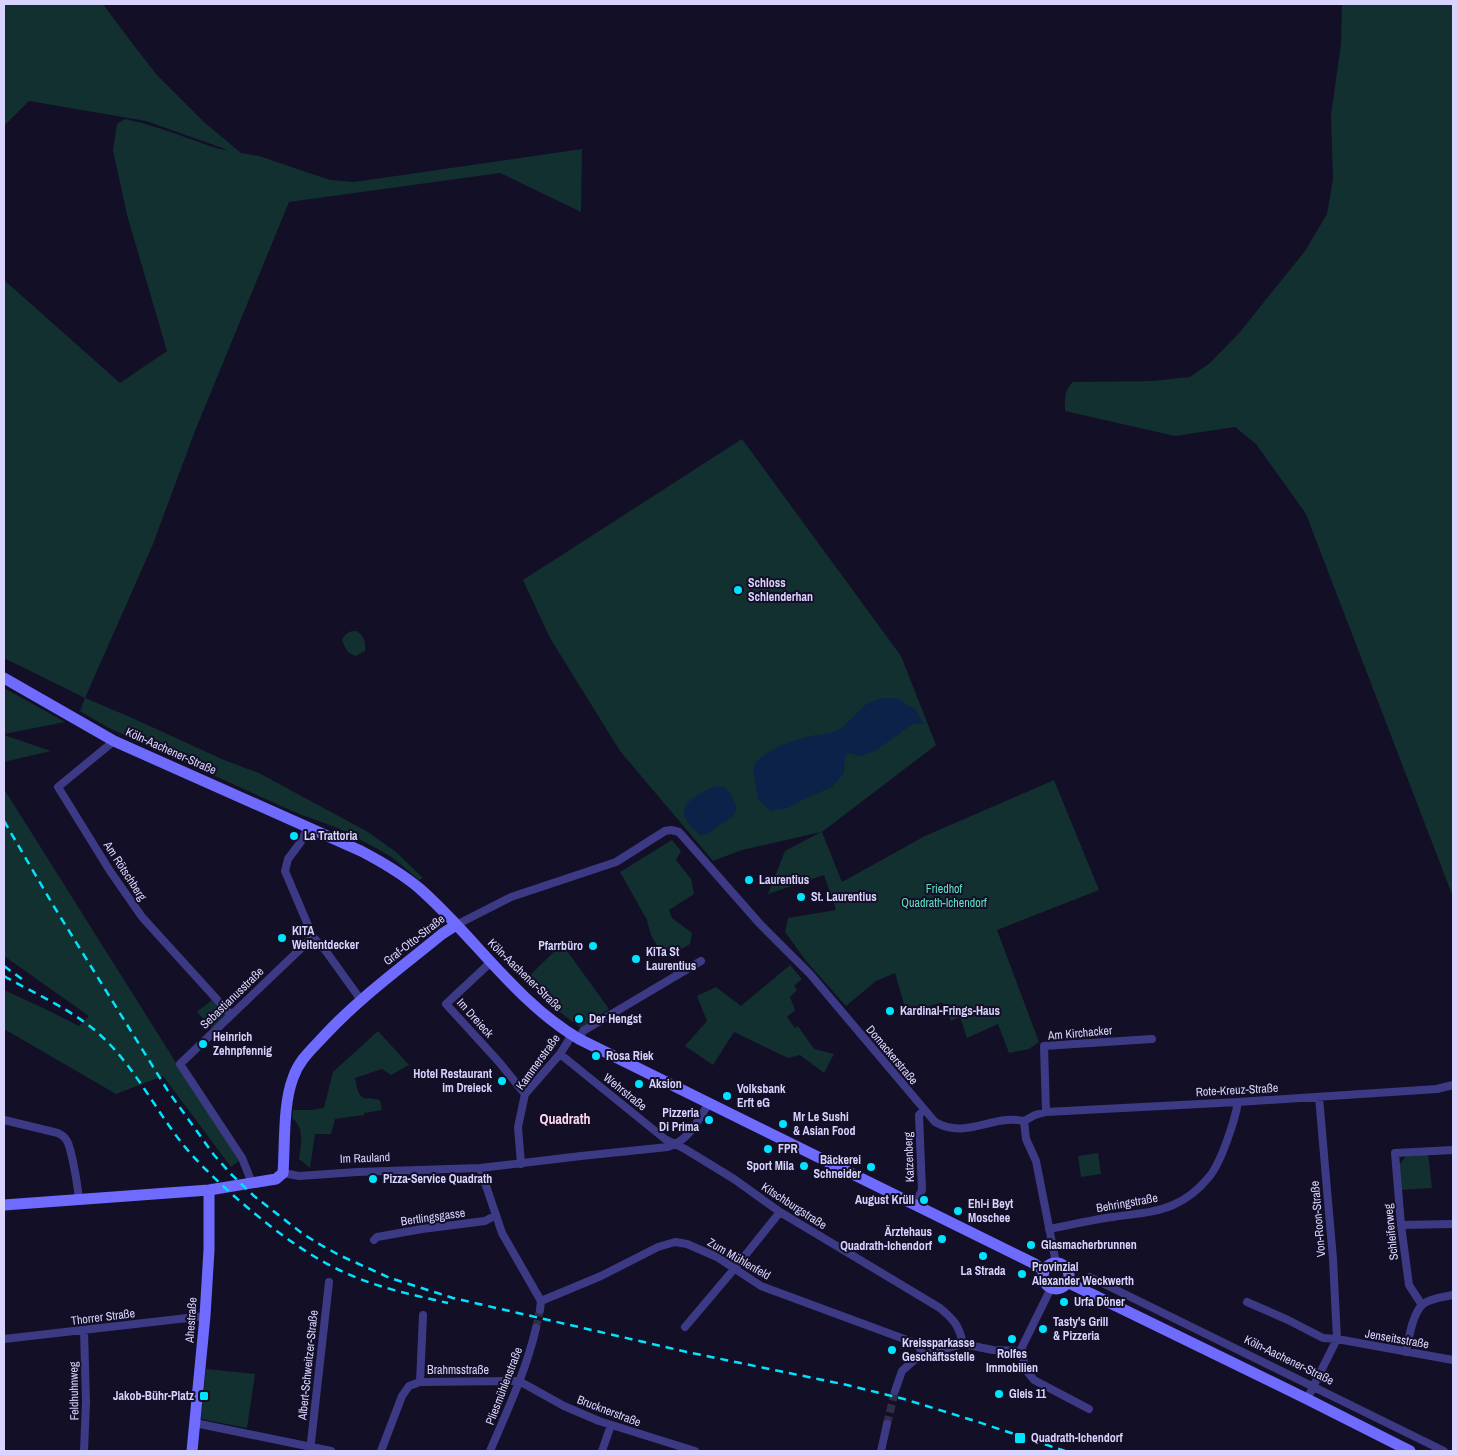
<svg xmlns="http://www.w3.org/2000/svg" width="1457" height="1455" viewBox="0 0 1457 1455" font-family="'Archivo Narrow',sans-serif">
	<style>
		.green { fill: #12302f }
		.water { fill: #0c2248 }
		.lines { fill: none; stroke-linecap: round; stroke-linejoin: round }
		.street-tunnel { stroke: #312d47; stroke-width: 8; stroke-dasharray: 8 4; stroke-linecap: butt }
		.street { stroke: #3d3a85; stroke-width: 8 }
		.secondary { stroke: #6f6bff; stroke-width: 11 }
		.rail { stroke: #00e5ff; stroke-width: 2.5; stroke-dasharray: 8 6; stroke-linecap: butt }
		.poi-dot { fill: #00e5ff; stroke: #130f26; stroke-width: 2 }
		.labels { text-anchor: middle; stroke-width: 4; stroke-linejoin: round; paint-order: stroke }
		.poi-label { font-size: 12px; font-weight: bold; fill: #d9d4ff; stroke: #130f26; text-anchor: start }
		.street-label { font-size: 12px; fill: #d9d4ff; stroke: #130f26 }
		.park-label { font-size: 12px; fill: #5fe0c0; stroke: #130f26 }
		.neighbourhood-label { font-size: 14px; font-weight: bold; fill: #ffd6f0; stroke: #130f26 }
	</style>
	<rect width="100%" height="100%" fill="#130f26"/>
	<path class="green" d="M4,4H103L129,39L156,74L205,123L241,153L259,156L330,180L354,182L582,149L581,212L500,173L289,202L195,431L153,544L85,698L130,717L224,760L259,773L368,832L396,852L423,878L419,880L393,858L374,847L338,828L299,814L109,728L80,711L85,698L4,658V280L120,383L167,351L127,215L113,150L117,124L125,119C148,124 169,131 190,139C203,143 215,149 228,150L146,121L29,101L4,126Z
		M1342,4H1453V897L1306,514L1256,444L1235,427L1175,436L1065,411C1065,399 1064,390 1073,382L1152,381L1190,377L1210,363L1240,332L1305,251L1327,214L1333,179L1331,115L1341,44Z
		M742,439L901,656L936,745L822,832L842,882L925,836L1054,780L1099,890L997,930L1039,1042L1029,1049L1009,1053L998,1024L967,1038L960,1017L951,1021L942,1002L902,1016L905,1008L895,973L876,981L846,1006L806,961L785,932L788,918L836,910L824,875L768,894L785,851L821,832L742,850L713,861L620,751L550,638L523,580Z
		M356,631C364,635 366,642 365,651L356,656C347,654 345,648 342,640C345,634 348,631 356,631Z
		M4,688L65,722L4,734Z
		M4,735L51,751L4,762Z
		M4,789L180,1069L240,1160L231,1167L163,1076L116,1094L4,1029V990L41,1007L79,1026L89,1016L4,956Z
		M672,840L681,851L676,860L691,879L694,894L669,910L672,918L692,933L690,944L668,957L663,956L651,935L647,920L620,872Z
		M562,944L609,1009L581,1028L557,1010L525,980Z
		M790,965L802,979L794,986L797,990L790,997L795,1010L787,1017L795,1028L798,1026L814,1049L834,1054L824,1073L800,1055L788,1058L734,1032L713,1065L685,1046L707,1021L697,996L716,987L741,1006Z
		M213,999L227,1015L212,1028L197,1012Z
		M378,1031L409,1065L391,1075L382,1069L355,1078C357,1086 357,1097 366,1099L368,1098L380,1100L382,1110L364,1113V1115L335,1119L331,1134H315L310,1168L299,1159C301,1145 305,1127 292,1118L293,1110H310L324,1108L333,1072Z
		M1098,1153L1101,1174L1081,1177L1078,1156Z
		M1428,1153L1432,1188L1400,1190L1399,1165L1407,1155Z
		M206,1369L255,1374L247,1428L201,1419Z"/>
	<path class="water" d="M884,698H896L916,710L924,724H913L875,751L861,756L848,753L845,756L844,773L832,787L806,798L788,808L771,811L758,800L753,769C755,766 756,761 759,759C769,749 798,738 812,736C819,734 831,734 838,730C858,718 857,703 884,698Z
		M715,786L725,787L732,796L737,808L732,817L707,834L699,835C695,830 686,822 684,815C681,801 705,791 715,786Z"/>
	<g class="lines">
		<path class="street-tunnel" d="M536,1328L540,1310
			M887,1424L895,1391"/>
		<path class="street" d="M114,741L58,787L110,871L142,917L231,1015
			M308,828L300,843L288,859L285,871L313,937L325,950L361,1000
			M456,925L511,897L616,862L665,831L671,830L679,832L760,924L810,974L935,1122C967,1140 992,1114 1024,1121L1026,1139L1036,1161L1056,1263
			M491,962L446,1004L499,1062L525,1094
			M579,1039L583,1031L701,961
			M560,1054L665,1139L685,1149L734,1179L780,1212L940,1308C954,1320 959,1325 963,1344
			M1046,1112L1044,1046L1152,1039
			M4,1120L58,1133C62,1135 65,1137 67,1141C72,1150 78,1188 79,1200
			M1024,1121L1035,1115L1046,1112L1238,1102L1437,1089L1453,1085
			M521,1164L518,1127L525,1094L560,1054L572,1035
			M480,1168L502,1233L541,1301L540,1310
			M283,1173L299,1176L357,1172L480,1168L581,1156L668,1147C689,1141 698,1120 709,1103
			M252,1183L242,1158L180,1064L313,937
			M915,1205L922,1190L919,1115L924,1109
			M1401,1225L1453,1224
			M1049,1229C1070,1225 1091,1220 1113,1217C1133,1214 1155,1213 1173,1205C1187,1199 1200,1188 1209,1177C1221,1163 1235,1120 1238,1102
			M374,1240L377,1237L422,1229L485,1221L496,1215
			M1090,1277L1444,1451
			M1051,1288L1022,1347L1023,1358L1026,1370L1034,1380L1089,1409
			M541,1301L601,1276L658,1247L675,1242L687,1244L717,1257L761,1286L915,1343L919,1347L923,1355
			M1247,1302L1288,1320L1323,1338L1337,1339L1453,1360
			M1422,1305L1409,1285L1401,1225L1395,1153L1453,1150
			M685,1327L735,1268L780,1212
			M84,1330L86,1402L84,1451
			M4,1339L205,1316
			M1406,1352C1409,1339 1412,1314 1423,1304C1431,1298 1444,1297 1453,1295
			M420,1382L423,1315
			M895,1391L902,1371L913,1361L923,1355L963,1344L993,1350L1022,1351
			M1307,1399L1337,1339L1333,1259L1319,1097
			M195,1423L331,1451
			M310,1451L329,1282
			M381,1451L402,1396L409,1386L420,1382L519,1381L564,1406L599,1421L695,1451
			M490,1451C507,1411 526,1371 536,1328
			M602,1451L611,1425
			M881,1451L887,1424"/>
		<path class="secondary" d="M4,678L114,741L361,851C382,862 401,873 419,888C474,936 515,1001 579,1039L1035,1264L1044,1271
			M4,1205L209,1190L276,1179L283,1173C285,1145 283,1103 293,1078C299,1060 311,1050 324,1036C359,998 402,967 442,934L456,925
			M1043 1276a13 13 0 1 1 26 0a13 13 0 1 1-26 0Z
			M1067,1282L1307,1399L1410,1451
			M192,1451L205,1316L209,1250V1190"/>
		<path class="rail" d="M4,821L53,905L168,1091L214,1155L231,1174L254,1196L303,1234L321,1245L339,1255L390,1278L453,1298L687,1352L847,1385L904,1399L975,1421L1065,1451
			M4,966L26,982
			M4,976C35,994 71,1009 98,1033C133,1064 153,1106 181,1142C196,1161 215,1179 234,1196C272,1229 313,1261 360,1279C388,1290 418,1296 448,1303"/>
	</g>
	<g class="poi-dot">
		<circle cx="738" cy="590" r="5"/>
		<circle cx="294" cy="836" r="5"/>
		<circle cx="749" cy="880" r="5"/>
		<circle cx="801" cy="897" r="5"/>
		<circle cx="282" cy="938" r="5"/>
		<circle cx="593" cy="946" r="5"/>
		<circle cx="636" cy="959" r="5"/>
		<circle cx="890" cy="1011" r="5"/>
		<circle cx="579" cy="1019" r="5"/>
		<circle cx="203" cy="1044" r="5"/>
		<circle cx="596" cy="1056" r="5"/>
		<circle cx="502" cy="1081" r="5"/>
		<circle cx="639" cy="1084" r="5"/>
		<circle cx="727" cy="1096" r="5"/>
		<circle cx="709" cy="1120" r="5"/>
		<circle cx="783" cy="1124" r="5"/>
		<circle cx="768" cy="1149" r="5"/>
		<circle cx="804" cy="1166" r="5"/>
		<circle cx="871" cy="1167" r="5"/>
		<circle cx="373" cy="1179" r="5"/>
		<circle cx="924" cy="1200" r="5"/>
		<circle cx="958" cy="1211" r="5"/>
		<circle cx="942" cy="1239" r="5"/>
		<circle cx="1031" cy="1245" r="5"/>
		<circle cx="983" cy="1256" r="5"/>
		<circle cx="1022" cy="1274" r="5"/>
		<circle cx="1064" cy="1302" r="5"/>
		<circle cx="1043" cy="1329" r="5"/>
		<circle cx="1012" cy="1339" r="5"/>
		<circle cx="892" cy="1350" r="5"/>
		<circle cx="999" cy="1394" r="5"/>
		<rect x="199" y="1391" width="10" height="10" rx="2.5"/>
		<rect x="1014" y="1432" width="12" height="12" rx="2.5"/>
	</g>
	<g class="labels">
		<g class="poi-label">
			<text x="748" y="587">Schloss<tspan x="748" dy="14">Schlenderhan</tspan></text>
			<text x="304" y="840">La Trattoria</text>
			<text x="759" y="884">Laurentius</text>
			<text x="811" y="901">St. Laurentius</text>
			<text x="292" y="935">KITA<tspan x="292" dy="14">Weltentdecker</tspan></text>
			<text x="583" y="950" text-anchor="end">Pfarrbüro</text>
			<text x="646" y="956">KiTa St<tspan x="646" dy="14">Laurentius</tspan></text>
			<text x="900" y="1015">Kardinal-Frings-Haus</text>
			<text x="589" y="1023">Der Hengst</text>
			<text x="213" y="1041">Heinrich<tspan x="213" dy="14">Zehnpfennig</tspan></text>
			<text x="606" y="1060">Rosa Riek</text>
			<text x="492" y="1078" text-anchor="end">Hotel Restaurant<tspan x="492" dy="14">im Dreieck</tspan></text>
			<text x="649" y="1088">Aksion</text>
			<text x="737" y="1093">Volksbank<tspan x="737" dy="14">Erft eG</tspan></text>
			<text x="699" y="1117" text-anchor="end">Pizzeria<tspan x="699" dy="14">Di Prima</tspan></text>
			<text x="793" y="1121">Mr Le Sushi<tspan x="793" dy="14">&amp; Asian Food</tspan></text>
			<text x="778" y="1153">FPR</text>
			<text x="861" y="1164" text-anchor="end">Bäckerei<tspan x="861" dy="14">Schneider</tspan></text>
			<text x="794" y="1170" text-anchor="end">Sport Mila</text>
			<text x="383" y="1183">Pizza-Service Quadrath</text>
			<text x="914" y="1204" text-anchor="end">August Krüll</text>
			<text x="968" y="1208">Ehl-i Beyt<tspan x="968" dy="14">Moschee</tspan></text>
			<text x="932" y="1236" text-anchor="end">Ärztehaus<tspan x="932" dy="14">Quadrath-Ichendorf</tspan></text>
			<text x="1041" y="1249">Glasmacherbrunnen</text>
			<text x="1032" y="1271">Provinzial<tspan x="1032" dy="14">Alexander Weckwerth</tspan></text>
			<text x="983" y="1275" text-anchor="middle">La Strada</text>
			<text x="1074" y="1306">Urfa Döner</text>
			<text x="1053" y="1326">Tasty's Grill<tspan x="1053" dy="14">&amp; Pizzeria</tspan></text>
			<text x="902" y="1347">Kreissparkasse<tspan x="902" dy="14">Geschäftsstelle</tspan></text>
			<text x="1012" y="1358" text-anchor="middle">Rolfes<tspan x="1012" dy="14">Immobilien</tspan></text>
			<text x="1009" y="1398">Gleis 11</text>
			<text x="194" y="1400" text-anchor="end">Jakob-Bühr-Platz</text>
			<text x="1031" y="1442">Quadrath-Ichendorf</text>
		</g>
		<g class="street-label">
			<text transform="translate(171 751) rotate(24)" y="4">Köln-Aachener-Straße</text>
			<text transform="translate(125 871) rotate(57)" y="4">Am Rötschberg</text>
			<text transform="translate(414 940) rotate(-38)" y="4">Graf-Otto-Straße</text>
			<text transform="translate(525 975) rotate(44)" y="4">Köln-Aachener-Straße</text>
			<text transform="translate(232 998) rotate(-44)" y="4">Sebastianusstraße</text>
			<text transform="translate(475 1018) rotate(48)" y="4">Im Dreieck</text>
			<text transform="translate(1080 1033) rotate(-5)" y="4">Am Kirchacker</text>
			<text transform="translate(892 1055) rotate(50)" y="4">Domackerstraße</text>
			<text transform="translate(538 1062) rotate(-54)" y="4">Kammerstraße</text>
			<text transform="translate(1237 1090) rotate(-3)" y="4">Rote-Kreuz-Straße</text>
			<text transform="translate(625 1092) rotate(39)" y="4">Wehrstraße</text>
			<text transform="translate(909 1157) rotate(-92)" y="4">Katzenberg</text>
			<text transform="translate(365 1158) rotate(-2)" y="4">Im Rauland</text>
			<text transform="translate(1127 1203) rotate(-10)" y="4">Behringstraße</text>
			<text transform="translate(794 1206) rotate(33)" y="4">Kitschburgstraße</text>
			<text transform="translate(433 1217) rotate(-8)" y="4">Bertlingsgasse</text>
			<text transform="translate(1318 1219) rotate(-95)" y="4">Von-Roon-Straße</text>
			<text transform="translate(1391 1232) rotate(-96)" y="4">Schleiferweg</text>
			<text transform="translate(739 1259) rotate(30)" y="4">Zum Mühlenfeld</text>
			<text transform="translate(103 1317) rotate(-7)" y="4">Thorrer Straße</text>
			<text transform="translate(191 1320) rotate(-86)" y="4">Ahestraße</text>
			<text transform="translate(1397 1339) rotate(10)" y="4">Jenseitsstraße</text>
			<text transform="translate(1289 1360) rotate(26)" y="4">Köln-Aachener-Straße</text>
			<text transform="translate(308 1365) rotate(-84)" y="4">Albert-Schweitzer-Straße</text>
			<text x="458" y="1374">Brahmsstraße</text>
			<text transform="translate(504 1386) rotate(-69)" y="4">Pliesmühlenstraße</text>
			<text transform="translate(74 1391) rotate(-91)" y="4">Feldhuhnweg</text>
			<text transform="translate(609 1411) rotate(21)" y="4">Brucknerstraße</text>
		</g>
		<g class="park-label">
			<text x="944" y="893">Friedhof<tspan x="944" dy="14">Quadrath-Ichendorf</tspan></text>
		</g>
		<g class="neighbourhood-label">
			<text x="565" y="1124">Quadrath</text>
		</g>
	</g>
	<rect width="1457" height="1455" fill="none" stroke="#d9d4ff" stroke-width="10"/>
</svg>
